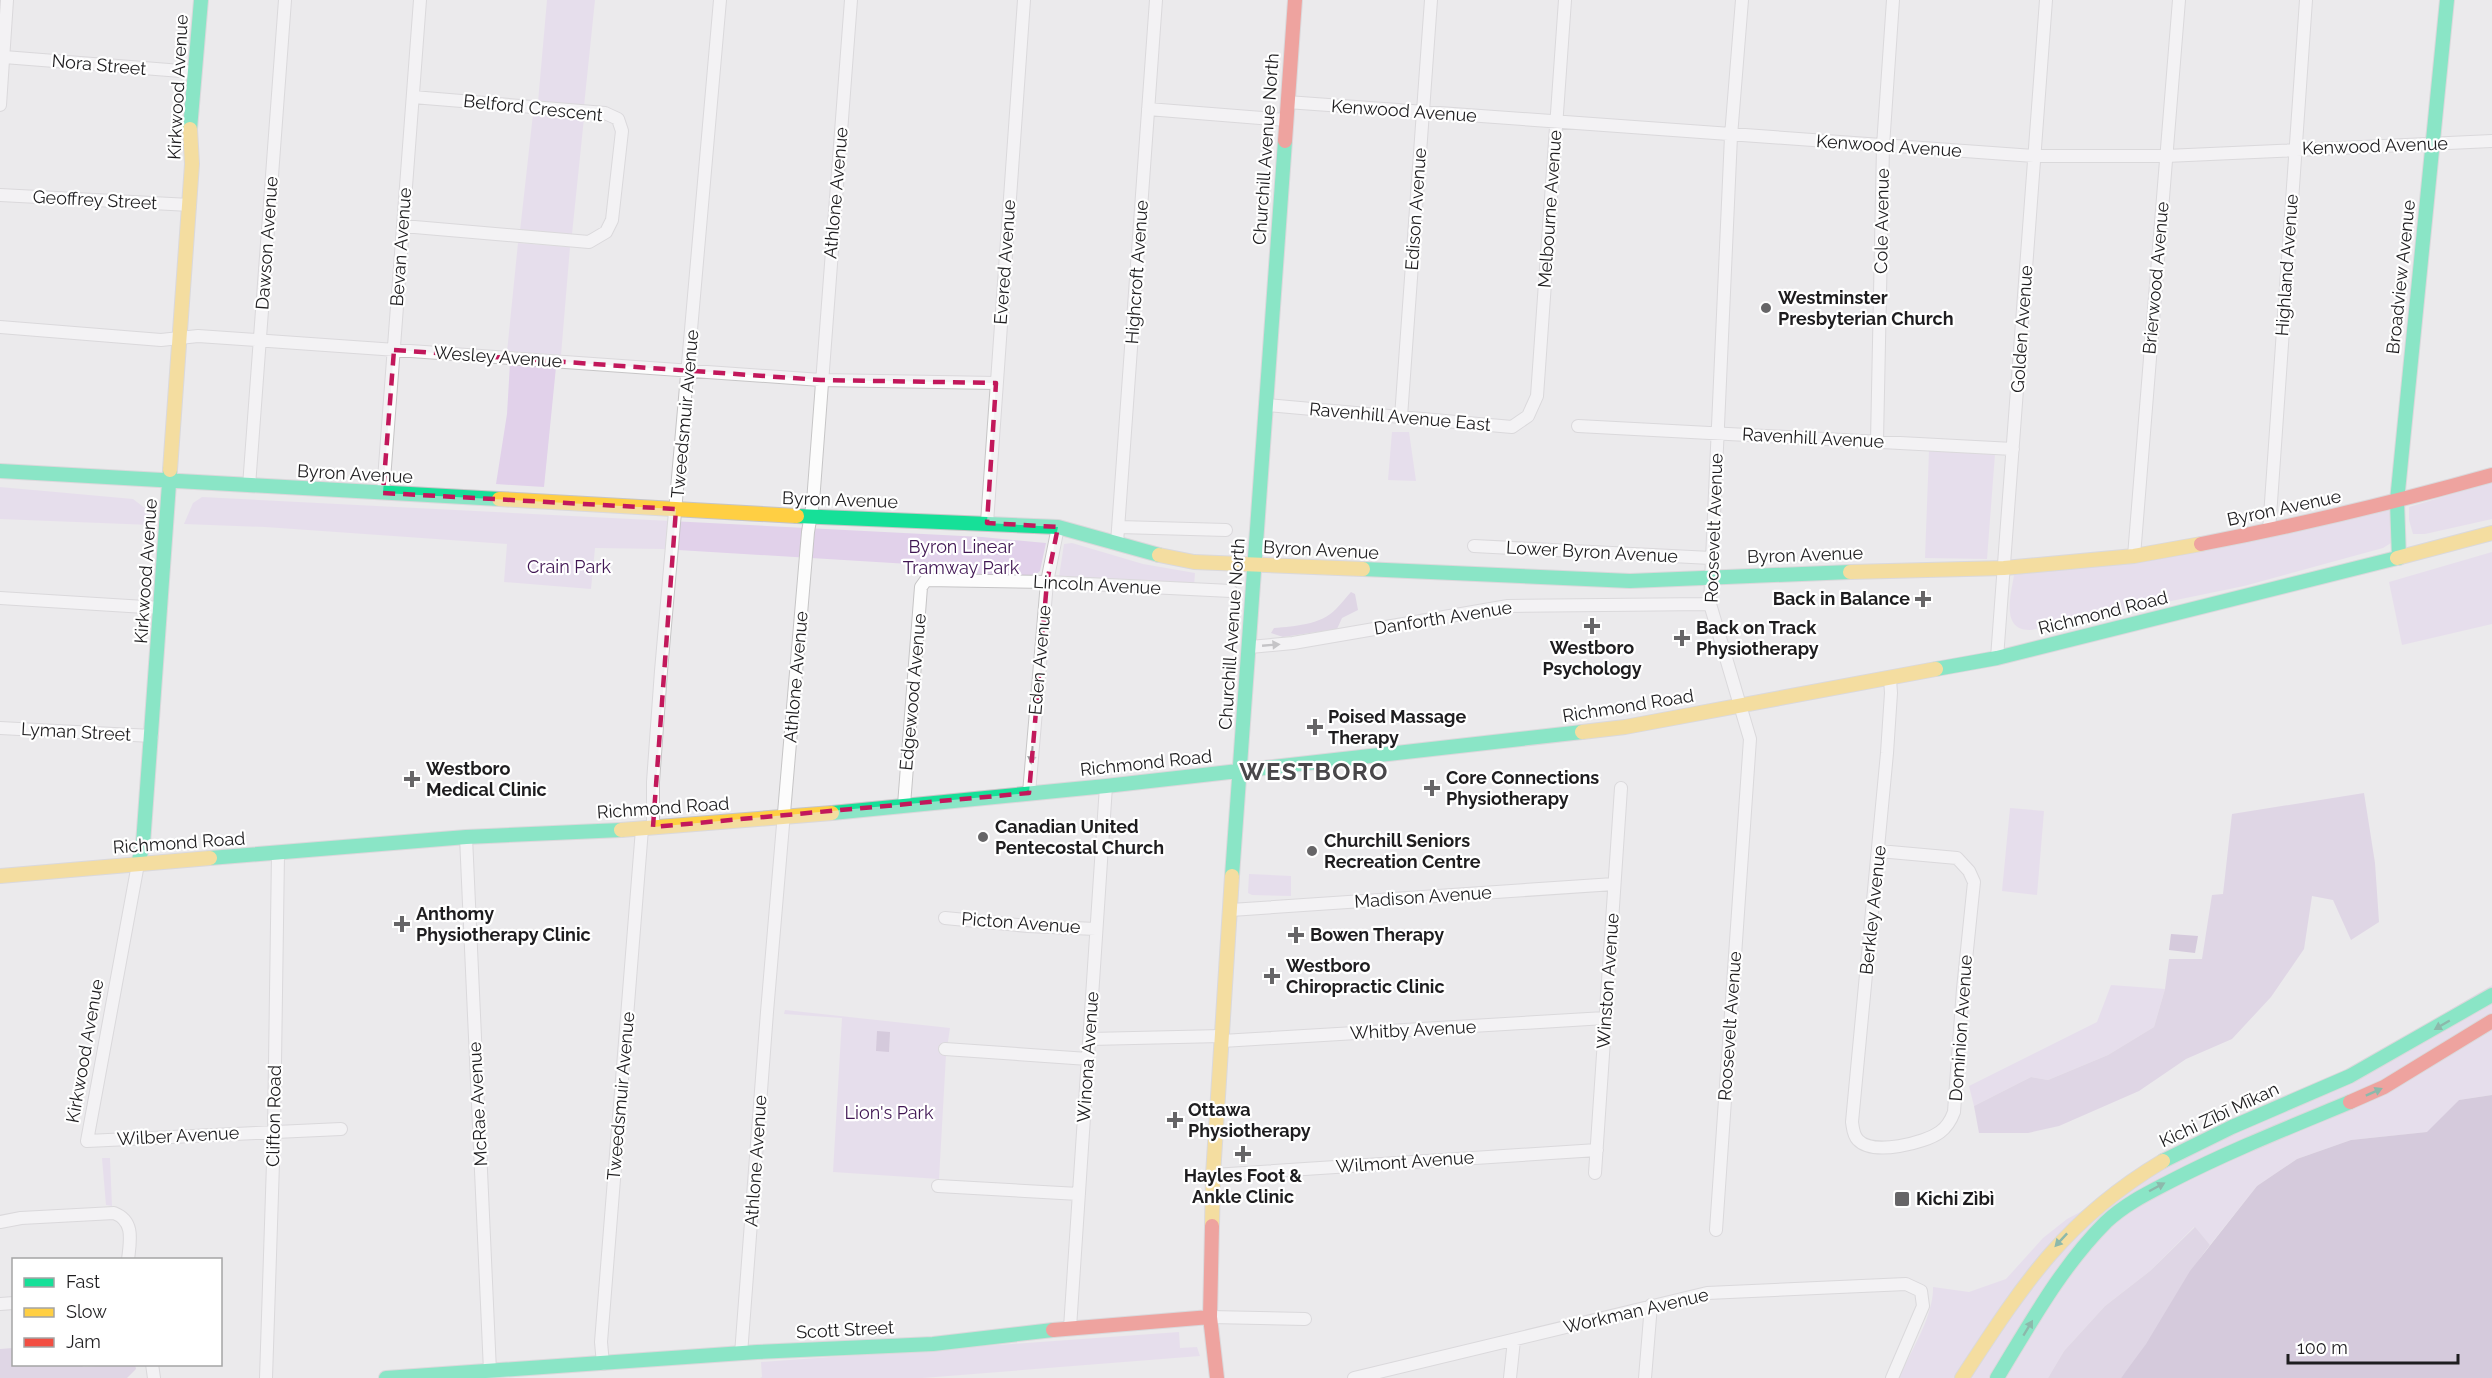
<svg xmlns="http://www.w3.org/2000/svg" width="2492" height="1378" viewBox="0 0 2492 1378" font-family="Raleway,sans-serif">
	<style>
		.green { fill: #e1d1ea }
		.forest { fill: #d1bfdb }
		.water { fill: #baa4c7 }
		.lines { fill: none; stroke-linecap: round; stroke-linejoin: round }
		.street-casing { stroke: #c6c5c6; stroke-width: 14 }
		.fast-casing { stroke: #c6c5c6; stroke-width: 16 }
		.slow-casing { stroke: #c6c5c6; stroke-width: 16 }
		.jam-casing { stroke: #c6c5c6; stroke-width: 16 }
		.street { stroke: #fcfcfc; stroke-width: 12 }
		.fast { stroke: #16e098; stroke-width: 14 }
		.slow { stroke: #ffcf43; stroke-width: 14 }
		.jam { stroke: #f24e42; stroke-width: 14 }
		.oneway { fill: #989899 }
		.oneway2 { fill: #1a7e5c }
		.marked { fill: none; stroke: #c2185b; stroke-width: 4.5; stroke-dasharray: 12 8; stroke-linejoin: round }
		.poi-dot { fill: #666567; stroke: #fff; stroke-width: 2 }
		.labels { text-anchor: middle; stroke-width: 4.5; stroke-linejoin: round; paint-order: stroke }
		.street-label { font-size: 18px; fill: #1e1d1f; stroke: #fff }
		.poi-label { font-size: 18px; font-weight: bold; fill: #1e1d1f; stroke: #fff; text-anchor: start }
		.park-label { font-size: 18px; fill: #401653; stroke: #fff }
		.district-label { font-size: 24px; font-weight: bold; letter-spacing: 1.5px; fill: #49474a; stroke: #fff }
	</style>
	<rect width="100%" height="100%" fill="#ebeaec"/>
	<path class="green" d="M547,0H595L584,106L538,102Z
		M533,114L584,118L572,234L520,231Z
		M518,243L570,247L561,355L507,352Z
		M510,363L556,367L544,487L496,484L507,414Z
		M1392,432H1409L1416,481L1388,480Z
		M1929,451L1995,454L1987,559L1925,558Z
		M2492,482V519L2425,534H2413L2409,520V507Z
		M0,487L133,499L150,512L151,525L0,519Z
		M202,497L982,537L1046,543L1040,571L1035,575L943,579V570L909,564L662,549L595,548L591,589L504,582L507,544L265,527L184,524L193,503Z
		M2391,508V543L2383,548L2244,586L2031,630C2000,631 2011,595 2014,575Z
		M1072,543L1143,564L1195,573L1194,586L1059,577L1064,544Z
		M2492,552V624L2402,645L2389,582Z
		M2010,808L2044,811L2037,895L2002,891Z
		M1249,874L1291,876V896L1252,895L1248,893Z
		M2111,985L2165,989L2154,1027L2108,1055L2048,1080L2031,1077L1974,1106L1969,1086L2097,1022Z
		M2492,985V1095L2459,1100L2428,1132L2351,1140L2297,1159L2257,1186L2210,1245L2194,1227L2150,1271L2105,1306L2064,1351L2048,1378H1898C1911,1352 1934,1315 1933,1287L1969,1292L2006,1279L2043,1238L2067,1219L2347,1071Z
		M785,1010L950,1028L946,1055L939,1179L833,1172L842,1018L784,1014Z
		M102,1158H110L112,1206L106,1205Z
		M1179,1332L1180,1348L1197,1347L1200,1356L923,1378H760L762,1377L761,1362Z"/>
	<path class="forest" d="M1351,592L1355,594L1358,610L1342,618L1337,629L1283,637L1271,633L1274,628C1295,626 1321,625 1336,609C1342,603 1346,597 1351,592Z
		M2364,793L2375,863L2379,922L2351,940L2333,900L2312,896L2304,949L2271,997L2232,1039L2186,1059L2139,1091L2059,1126L2028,1133H1979L1974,1106L2031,1077L2048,1080L2108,1055L2154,1027L2165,989L2169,959H2202L2212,895L2223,894L2232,814Z
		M2195,1227L2210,1245C2177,1287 2156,1338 2121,1378H2048L2064,1351L2105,1306L2150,1271Z
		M13,1348L14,1364H81L83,1367L135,1364L136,1369L127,1378H0V1349Z"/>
	<path class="water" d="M2171,934L2198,936L2195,953L2169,950Z
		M877,1031L890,1032L889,1052L876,1051Z
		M2492,1095V1378H2121L2146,1344L2190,1271L2257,1186L2297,1159L2351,1140L2427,1132L2459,1100Z"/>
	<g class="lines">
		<defs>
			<path id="street" d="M4,57L194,72
				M1287,102L2034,156H2166L2492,141
				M0,105L7,0
				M1148,109L1286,120
				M0,195L190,205
				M403,226L589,242L606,232L612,220L622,131L618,119L605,113L413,97
				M0,327L161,340L198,336L821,380L996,383
				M1267,405L1512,427L1528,416L1537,396L1565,0
				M1401,417L1431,0
				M1578,426L2013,449
				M1877,441L1883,146L1893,0
				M249,486L285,0
				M383,493L420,0
				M987,523L1024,0
				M1119,527L1226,530
				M2269,531L2306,0
				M1117,543L1156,0
				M1474,546L1711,558
				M2134,556L2179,0
				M0,598L161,608
				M1250,647L1293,643L1508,606L1710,604
				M1997,658L2046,0
				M0,728L152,736
				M1029,793L1047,582L1058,527
				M904,805L921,587L926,580L1047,582L1231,591
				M653,827V782L661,671L720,0
				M466,837L490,1371
				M1879,851L1957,858L1969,871L1974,882L1963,989L1954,1112C1951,1120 1947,1127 1940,1132C1925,1143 1873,1156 1858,1140C1853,1135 1853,1128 1852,1122L1887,753L1891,693L1890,679
				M138,864L87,1141L341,1129
				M1231,910L1614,884
				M945,918L1028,926L1096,929
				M1090,1039L1222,1036
				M1222,1041L1605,1018
				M945,1049L1088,1059
				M1595,1173L1621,788
				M1213,1175L1597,1150
				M938,1186L1079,1194
				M0,1222L21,1218L114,1213C135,1221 130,1241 128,1260
				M1716,1230L1750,739L1710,604L1731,136L1742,0
				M0,1304L14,1303
				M1210,1317L1305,1319
				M1070,1328L1106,786
				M741,1354L767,1012L808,532L813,502L851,0
				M152,1364L154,1378
				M603,1364L601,1342L642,829
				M266,1378L274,1132L278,854
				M1354,1378L1707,1293L1906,1284L1921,1291L1923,1306L1892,1378
				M1510,1378L1514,1340
				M1645,1378L1651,1305"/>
			<path id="fast" d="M190,129L201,0
				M0,471L499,499
				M797,516L1058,527L1159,555
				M2399,558L2397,501L2447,0
				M1363,569L1630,581L1850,572
				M1936,669L1997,658L2397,558
				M832,813L1106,786L1582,732
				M210,858L466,837L621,830
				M138,864L143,844L170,470
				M1232,876L1285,141
				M2163,1161L2232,1127L2350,1076L2492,995
				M386,1378L757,1352L933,1344L1053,1330
				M1997,1378C2030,1324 2061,1267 2106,1222C2125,1204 2148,1193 2171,1181C2229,1151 2290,1127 2350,1102"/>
			<path id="slow" d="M170,470L192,164L190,129
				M499,499L797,516
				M1159,555L1194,562L1363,569
				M2397,558L2492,533
				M1850,572L2004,568L2134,556L2201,544
				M1582,732L1625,727L1936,669
				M621,830L832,813
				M0,876L210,858
				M1212,1226L1213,1175L1232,876
				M1962,1378C2023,1285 2064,1220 2163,1161"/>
			<path id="jam" d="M1285,141L1295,0
				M2201,544C2299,525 2396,502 2492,475
				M2350,1102L2384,1087L2492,1021
				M1212,1226L1210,1317L1217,1378
				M1053,1330L1210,1317"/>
		</defs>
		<use href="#street" class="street-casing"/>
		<use href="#fast" class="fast-casing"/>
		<use href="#slow" class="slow-casing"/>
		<use href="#jam" class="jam-casing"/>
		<use href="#street" class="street"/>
		<use href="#fast" class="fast"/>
		<use href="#slow" class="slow"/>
		<use href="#jam" class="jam"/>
	</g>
	<defs><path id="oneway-solid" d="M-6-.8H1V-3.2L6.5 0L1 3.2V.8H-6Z" transform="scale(1.5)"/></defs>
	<g class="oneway">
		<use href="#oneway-solid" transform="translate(1271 645) rotate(-5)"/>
		<use href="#oneway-solid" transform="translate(1032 755) rotate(95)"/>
	</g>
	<g class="oneway2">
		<use href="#oneway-solid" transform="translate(2442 1025) rotate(150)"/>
		<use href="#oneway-solid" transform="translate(2374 1092) rotate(-24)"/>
		<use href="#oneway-solid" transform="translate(2157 1187) rotate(-28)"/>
		<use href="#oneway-solid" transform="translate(2061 1240) rotate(133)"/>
		<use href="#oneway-solid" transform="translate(2028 1328) rotate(-59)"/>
	</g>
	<path d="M0 0H2492V1378H0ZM394,350L821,380L996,383L987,523L1058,527L1047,582L1029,793L653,827L676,509L383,493Z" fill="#ebeaec" fill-opacity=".55" fill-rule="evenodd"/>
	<path class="marked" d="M394,350L821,380L996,383L987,523L1058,527L1047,582L1029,793L653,827L676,509L383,493Z"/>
	<g class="poi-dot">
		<circle cx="1766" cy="308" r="6"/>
		<path d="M1920 590h6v6h6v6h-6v6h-6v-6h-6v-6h6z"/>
		<path d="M1589 617h6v6h6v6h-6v6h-6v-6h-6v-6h6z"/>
		<path d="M1679 629h6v6h6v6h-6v6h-6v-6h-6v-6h6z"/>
		<path d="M1312 718h6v6h6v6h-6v6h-6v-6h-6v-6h6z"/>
		<path d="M409 770h6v6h6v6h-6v6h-6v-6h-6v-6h6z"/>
		<path d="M1429 779h6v6h6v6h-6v6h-6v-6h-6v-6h6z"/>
		<circle cx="983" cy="837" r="6"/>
		<circle cx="1312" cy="851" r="6"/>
		<path d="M399 915h6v6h6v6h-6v6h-6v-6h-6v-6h6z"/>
		<path d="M1293 926h6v6h6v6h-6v6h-6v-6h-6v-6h6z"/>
		<path d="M1269 967h6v6h6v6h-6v6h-6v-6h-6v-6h6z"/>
		<path d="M1172 1111h6v6h6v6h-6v6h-6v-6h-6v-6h6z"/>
		<path d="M1240 1145h6v6h6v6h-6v6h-6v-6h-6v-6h6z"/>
		<rect x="1894" y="1191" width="16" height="16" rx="3"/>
	</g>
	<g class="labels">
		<g class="street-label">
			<text transform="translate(99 65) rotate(5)" y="6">Nora Street</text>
			<text transform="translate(178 87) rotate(-87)" y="6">Kirkwood Avenue</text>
			<text transform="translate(533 108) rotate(6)" y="6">Belford Crescent</text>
			<text transform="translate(1404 111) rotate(4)" y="6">Kenwood Avenue</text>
			<text transform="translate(1889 146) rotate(4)" y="6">Kenwood Avenue</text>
			<text transform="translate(2375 146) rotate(-2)" y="6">Kenwood Avenue</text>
			<text transform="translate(1266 149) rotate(-86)" y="6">Churchill Avenue North</text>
			<text transform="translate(836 193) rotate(-85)" y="6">Athlone Avenue</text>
			<text transform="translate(95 200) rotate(3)" y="6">Geoffrey Street</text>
			<text transform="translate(1416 209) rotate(-86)" y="6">Edison Avenue</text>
			<text transform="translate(1550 209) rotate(-86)" y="6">Melbourne Avenue</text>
			<text transform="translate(1882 221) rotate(-89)" y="6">Cole Avenue</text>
			<text transform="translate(267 243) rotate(-86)" y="6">Dawson Avenue</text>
			<text transform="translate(401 247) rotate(-86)" y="6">Bevan Avenue</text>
			<text transform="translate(1005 262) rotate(-86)" y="6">Evered Avenue</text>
			<text transform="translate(2287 265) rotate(-86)" y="6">Highland Avenue</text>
			<text transform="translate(1137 272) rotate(-86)" y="6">Highcroft Avenue</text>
			<text transform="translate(2401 277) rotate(-84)" y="6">Broadview Avenue</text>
			<text transform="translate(2156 278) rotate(-85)" y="6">Brierwood Avenue</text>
			<text transform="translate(2022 329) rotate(-86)" y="6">Golden Avenue</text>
			<text transform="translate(498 357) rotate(4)" y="6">Wesley Avenue</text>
			<text transform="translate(685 414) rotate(-85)" y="6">Tweedsmuir Avenue</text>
			<text transform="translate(1400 417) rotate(5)" y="6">Ravenhill Avenue East</text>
			<text transform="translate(1813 438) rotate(3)" y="6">Ravenhill Avenue</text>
			<text transform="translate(355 474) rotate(3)" y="6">Byron Avenue</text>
			<text transform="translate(840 500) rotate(2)" y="6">Byron Avenue</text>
			<text transform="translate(2284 508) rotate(-12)" y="6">Byron Avenue</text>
			<text transform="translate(1714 528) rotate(-88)" y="6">Roosevelt Avenue</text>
			<text transform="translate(1321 550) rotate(3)" y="6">Byron Avenue</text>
			<text transform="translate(1592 552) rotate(3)" y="6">Lower Byron Avenue</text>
			<text transform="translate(1805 555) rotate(-2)" y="6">Byron Avenue</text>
			<text transform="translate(146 571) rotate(-86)" y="6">Kirkwood Avenue</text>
			<text transform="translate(1097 585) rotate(3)" y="6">Lincoln Avenue</text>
			<text transform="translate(2103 613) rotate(-14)" y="6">Richmond Road</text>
			<text transform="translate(1443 618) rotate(-9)" y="6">Danforth Avenue</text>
			<text transform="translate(1232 634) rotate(-86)" y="6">Churchill Avenue North</text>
			<text transform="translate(1040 660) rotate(-85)" y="6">Eden Avenue</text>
			<text transform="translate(796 677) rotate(-85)" y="6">Athlone Avenue</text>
			<text transform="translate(913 692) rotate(-85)" y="6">Edgewood Avenue</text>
			<text transform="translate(1628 706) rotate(-9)" y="6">Richmond Road</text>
			<text transform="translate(76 732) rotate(3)" y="6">Lyman Street</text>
			<text transform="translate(1146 763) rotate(-6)" y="6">Richmond Road</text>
			<text transform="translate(663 808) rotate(-4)" y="6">Richmond Road</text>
			<text transform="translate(179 843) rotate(-4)" y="6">Richmond Road</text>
			<text transform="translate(1423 897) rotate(-4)" y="6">Madison Avenue</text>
			<text transform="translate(1873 910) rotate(-84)" y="6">Berkley Avenue</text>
			<text transform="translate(1021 923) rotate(4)" y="6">Picton Avenue</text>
			<text transform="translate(1608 981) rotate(-86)" y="6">Winston Avenue</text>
			<text transform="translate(1730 1026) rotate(-86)" y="6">Roosevelt Avenue</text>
			<text transform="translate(1961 1028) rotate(-86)" y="6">Dominion Avenue</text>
			<text transform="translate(1413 1030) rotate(-3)" y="6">Whitby Avenue</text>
			<text transform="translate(85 1051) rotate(-80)" y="6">Kirkwood Avenue</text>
			<text transform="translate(1088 1057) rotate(-86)" y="6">Winona Avenue</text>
			<text transform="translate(621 1096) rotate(-85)" y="6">Tweedsmuir Avenue</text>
			<text transform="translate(478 1104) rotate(-93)" y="6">McRae Avenue</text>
			<text transform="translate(2219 1115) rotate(-25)" y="6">Kichi Zībī Mīkan</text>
			<text transform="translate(274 1116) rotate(-89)" y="6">Clifton Road</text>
			<text transform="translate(178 1136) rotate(-3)" y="6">Wilber Avenue</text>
			<text transform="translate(756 1161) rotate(-86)" y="6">Athlone Avenue</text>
			<text transform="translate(1405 1162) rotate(-4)" y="6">Wilmont Avenue</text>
			<text transform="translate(1636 1311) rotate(-13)" y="6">Workman Avenue</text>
			<text transform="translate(845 1330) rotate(-3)" y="6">Scott Street</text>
		</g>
		<g class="poi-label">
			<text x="1778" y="304">Westminster<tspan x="1778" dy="21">Presbyterian Church</tspan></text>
			<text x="1910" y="605" text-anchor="end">Back in Balance</text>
			<text x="1696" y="634">Back on Track<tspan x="1696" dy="21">Physiotherapy</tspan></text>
			<text x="1592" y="654" text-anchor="middle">Westboro<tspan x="1592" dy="21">Psychology</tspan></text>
			<text x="1328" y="723">Poised Massage<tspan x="1328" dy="21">Therapy</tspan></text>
			<text x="426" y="775">Westboro<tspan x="426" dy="21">Medical Clinic</tspan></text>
			<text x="1446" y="784">Core Connections<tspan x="1446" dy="21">Physiotherapy</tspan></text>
			<text x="995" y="833">Canadian United<tspan x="995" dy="21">Pentecostal Church</tspan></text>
			<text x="1324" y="847">Churchill Seniors<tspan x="1324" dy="21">Recreation Centre</tspan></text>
			<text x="416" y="920">Anthomy<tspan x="416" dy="21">Physiotherapy Clinic</tspan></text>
			<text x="1310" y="941">Bowen Therapy</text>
			<text x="1286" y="972">Westboro<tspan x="1286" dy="21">Chiropractic Clinic</tspan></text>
			<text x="1188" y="1116">Ottawa<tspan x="1188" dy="21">Physiotherapy</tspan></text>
			<text x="1243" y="1182" text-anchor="middle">Hayles Foot &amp;<tspan x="1243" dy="21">Ankle Clinic</tspan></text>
			<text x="1916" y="1205">Kichi Zìbì</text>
		</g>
		<g class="park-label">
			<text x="961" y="553">Byron Linear<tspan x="961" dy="21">Tramway Park</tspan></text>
			<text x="569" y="573">Crain Park</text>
			<text x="889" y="1119">Lion's Park</text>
		</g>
		<g class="district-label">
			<text x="1314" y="780">WESTBORO</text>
		</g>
	</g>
	<rect x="12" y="1258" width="210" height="108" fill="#ffffff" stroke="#a5a5a5" stroke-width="1.5"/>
	<rect x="24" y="1278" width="30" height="9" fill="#16e098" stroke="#a5a5a5" stroke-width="1.5"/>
	<text x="66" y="1288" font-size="18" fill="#1e1d1f">Fast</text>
	<rect x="24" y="1308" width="30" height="9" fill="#ffcf43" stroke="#a5a5a5" stroke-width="1.5"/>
	<text x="66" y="1318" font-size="18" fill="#1e1d1f">Slow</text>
	<rect x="24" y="1338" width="30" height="9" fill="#f24e42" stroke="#a5a5a5" stroke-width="1.5"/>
	<text x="66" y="1348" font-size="18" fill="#1e1d1f">Jam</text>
	<path d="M2288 1354v9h170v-9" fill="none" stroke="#1e1d1f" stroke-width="3"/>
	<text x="2297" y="1354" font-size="18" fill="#1e1d1f" stroke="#ffffff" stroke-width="4.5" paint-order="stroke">100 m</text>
</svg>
